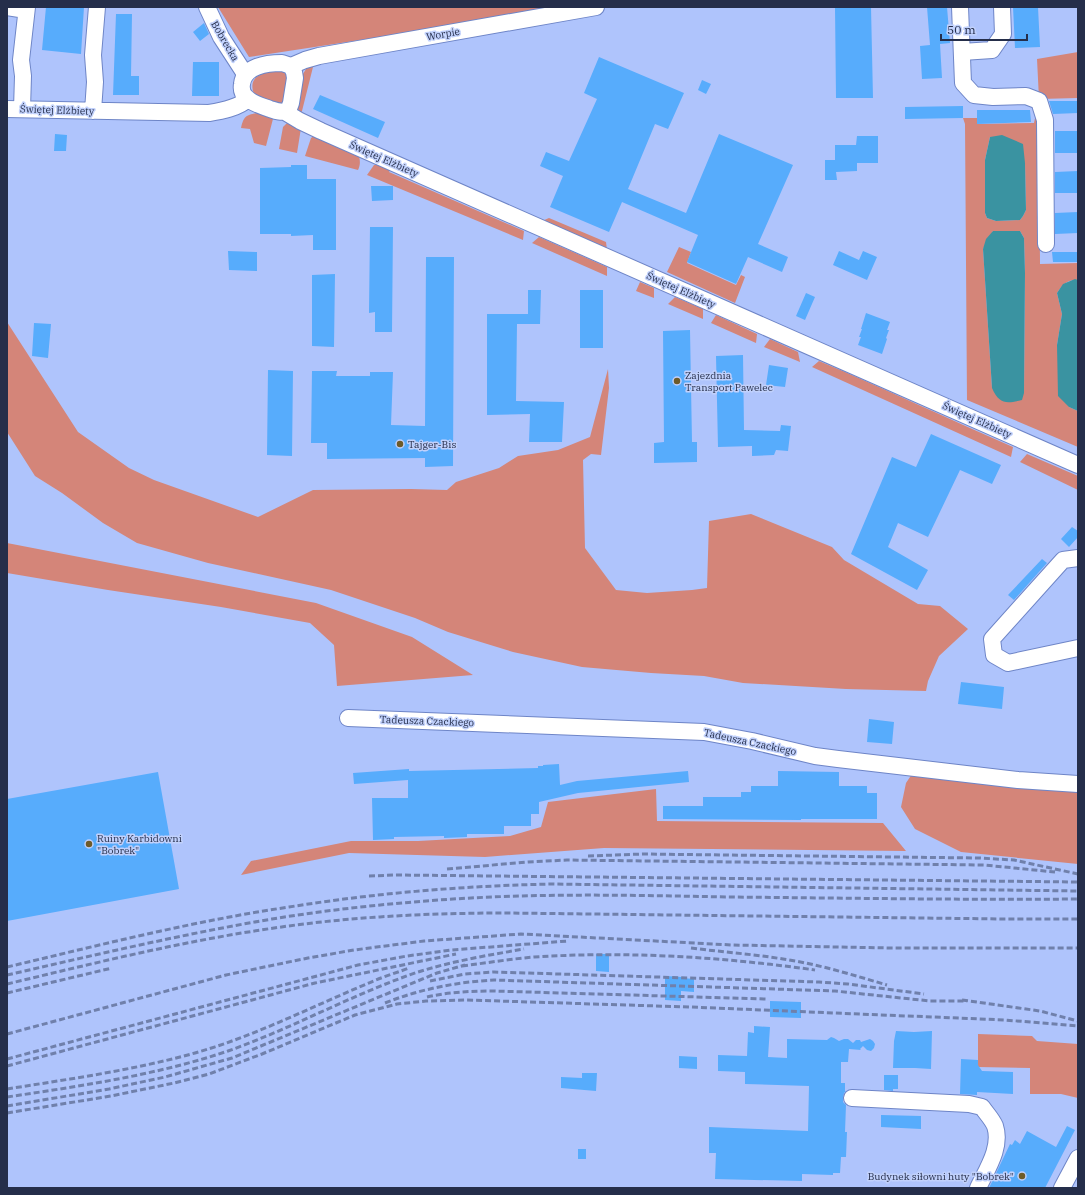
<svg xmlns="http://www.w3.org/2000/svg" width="1085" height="1195" font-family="'IBM Plex Serif',serif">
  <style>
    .green { fill: #d48579; fill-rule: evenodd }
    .water { fill: #3a93a1 }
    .building { fill: #57acfc }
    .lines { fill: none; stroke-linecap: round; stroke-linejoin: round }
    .minor-casing { stroke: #6e85c7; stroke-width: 18 }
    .minor { stroke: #fff; stroke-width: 16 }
    .rail { stroke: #7080ab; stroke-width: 3; stroke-dasharray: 6 3; stroke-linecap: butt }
    .poi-dot { fill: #6e5b29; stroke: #c1d1fc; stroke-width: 1.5 }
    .labels { text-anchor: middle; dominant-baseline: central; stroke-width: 3; stroke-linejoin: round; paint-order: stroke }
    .street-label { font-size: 10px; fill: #252e4a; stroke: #c1d1fc }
    .poi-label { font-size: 10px; fill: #252e4a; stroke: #c1d1fc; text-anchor: start }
  </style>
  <rect width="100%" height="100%" fill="#afc4fc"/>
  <path class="green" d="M218 7H549L380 37 249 57Z
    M1078 52V98L1039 99 1040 264 1078 263V280C1067 279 1062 285 1057 293L1062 314 1057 345 1069 407 1078 411V447L967 400 965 124 963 118H977V124L1034 123 1039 99 1037 59ZM990 137 1025 163 1026 210 1023 216 1020 220 996 221 987 218 985 213V160ZM993 231H1020L1024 238 1025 273 1024 393 992 388 983 249Z
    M314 63 301 115 297 107 299 86 303 74 306 69Z
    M277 70 284 72 288 76 286 100 280 106 254 94C247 75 264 73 277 70Z
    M258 113 274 115 266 146 254 143 250 129 241 128C244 116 246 115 258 113Z
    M287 123 301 128 297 153 279 149 283 127Z
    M315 135 358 153C360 159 361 164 358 170L305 156 311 138Z
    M380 164 391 169 389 172 524 231 523 240 367 175 374 165Z
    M549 218 606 242 607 250 542 221Z
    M539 237 607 267V276L532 243Z
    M679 247 691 252 687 263 736 285 741 275 745 277 735 303 667 272Z
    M640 282 654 288V298L636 291Z
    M675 297 703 309V319L668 304Z
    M716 315 757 334 756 343 711 323Z
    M7 322 78 432 129 468 154 480 258 517 313 490 411 489 447 490 456 482 499 468 518 456 558 450 590 437 608 369 609 388 601 455 591 454 583 460 585 548 616 590 647 593 692 590 707 588 709 521 751 514 832 547 844 560 918 604 940 606 968 629 939 656 928 681 926 691 846 689 743 683 704 676 651 673 582 667 513 652 448 632 415 618 331 590 208 563 137 543 103 523 62 493 35 476 7 432Z
    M770 339 798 352 800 362 764 347Z
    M819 361C884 388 948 419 1013 447L1011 457 812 367Z
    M1027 454 1078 476V490L1020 462Z
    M7 543 316 603 412 637 473 675 337 686 334 645 310 623 221 607 108 590 7 573Z
    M912 774 1078 790V864L961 852 915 829 901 807 906 783Z
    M656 789 657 821 883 823 906 851 604 848 485 857 349 853 241 875 251 861 351 841H418L510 836 541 827 548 802Z
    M978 1034 1032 1036 1037 1041 1078 1044V1098L1061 1094H1030V1068L978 1067Z"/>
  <path class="water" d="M1002 135 1023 144 1025 163 1026 210 1023 216 1020 220 996 221 987 218 985 213V160L990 137Z
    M993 231H1020L1024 238 1025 273 1024 393 1022 400C1006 404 999 404 992 388L983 249 986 239Z
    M1075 279 1078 280V411L1069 407 1058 396 1057 345 1062 314 1057 293 1063 284Z"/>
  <path class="building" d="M46 7H84L81 54 42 50Z
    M835 7H871L873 98H836Z
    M927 7H947L950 43 940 44 942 78 922 79 920 46 930 45Z
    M1013 7H1038L1040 47 1015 48Z
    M116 14H132L131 76H139V95H113Z
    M204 23 209 34 200 41 193 32Z
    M599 57 684 93 668 129 655 124 628 189 686 213 719 134 793 165 758 244 788 257 782 272 748 257 736 284 687 262 698 235 622 202 609 232 550 207 563 176 540 166 546 152 569 161 597 99 584 93Z
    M193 62H219V96H192Z
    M702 80 711 84 706 94 698 90Z
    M320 95 385 122 378 138 313 109Z
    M1049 101H1078V113L1053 114Z
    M963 106V118L905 119V107Z
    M977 110H1030L1031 122 977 124Z
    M1055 131H1078V153H1055Z
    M55 134 67 135 66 151H54Z
    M857 136H878V163H857V171L836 172 837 180H825V160H835V145H856Z
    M291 165H307V179H336V250H313V235L291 236V234H260V168L291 167Z
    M1078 171V193H1055V172Z
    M371 186H393V200L372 201Z
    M1078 212V233L1055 234V213Z
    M370 227H393L392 332H375V312L369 313Z
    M228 251 257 252V271L229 270Z
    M839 251 859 260 863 251 877 257 867 280 833 265Z
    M1052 252H1078V262H1053Z
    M426 257H454L453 466 425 467V458L327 459V443H311L312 371H337L336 376H370V372H393L391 425 425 426Z
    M335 274 334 347 312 346V275Z
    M528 290H541L540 324H517L516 401 564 402 562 442H529L530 414 487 415V314H528Z
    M580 290H603V348H580Z
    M806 293 815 297 805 320 796 316Z
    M866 313 890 322 887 330H889L886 338 887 339 882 354 858 345 861 337H859L862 329H861Z
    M34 323 51 324 48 358 32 356Z
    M690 330 692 442H697V462L654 463V443L664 442 663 331Z
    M743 355 744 430 780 431 781 425 791 426 788 451 776 450 774 455 752 456V446L718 447 716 356Z
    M769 365 788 368 785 387 766 385Z
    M268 370 293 371 292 456 267 455Z
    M931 434 1001 465 992 484 960 470 928 537 898 523 888 547 928 570 917 590 851 554 892 457 916 467Z
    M1072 527 1078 531V537L1069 547 1061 539Z
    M1042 559 1047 563 1014 600 1008 595Z
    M961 682 1004 687 1002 709 958 704Z
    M869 719 894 722 892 744 867 742Z
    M559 764 560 785 577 781 688 771 689 782 578 793 539 802V814H531V826H504V834H467V837L444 838V836L394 837V839L373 840 372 798H408V780L354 784 353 773 409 769V771L538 768V766H543V765Z
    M778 771 839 772V786H867V793H877V819H801V820L663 819V806H703V797H741V792H751V786H778Z
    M158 772 179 889 7 921V799Z
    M596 954H609V972L596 971Z
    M665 976 682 977V978L694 979V992L681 991V1001L665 1000Z
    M770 1001 801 1002V1018L770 1017Z
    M754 1026 770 1027 768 1057 787 1058V1039L827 1040 831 1037 834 1038 839 1041 844 1039H848L853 1043 856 1040H860L861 1042 870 1039 873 1041 875 1044 874 1048 871 1051 867 1050 863 1046 860 1049 861 1050 849 1049 848 1062H841V1083H845V1091H846L844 1093 843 1098V1102L846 1105 845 1132H847L846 1157H841L840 1173H833V1175L802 1174V1181L715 1179 716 1153H709V1127L808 1131 809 1086 745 1084V1072L718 1071V1055L747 1056 748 1032 754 1033Z
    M896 1031 914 1032 932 1031 931 1069 915 1068H893L894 1041Z
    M679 1056 697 1057V1069L679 1068Z
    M961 1059 978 1060V1065L982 1071 1013 1072V1094L977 1092V1095L960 1094Z
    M582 1073H597L596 1091 561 1088V1077L582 1078Z
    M884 1075H898V1089H893V1091L884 1090Z
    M881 1115 921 1116V1129L881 1127Z
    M1067 1126 1075 1130 1045 1188H989L1010 1144 1012 1145 1015 1140 1020 1144 1027 1131 1056 1147Z
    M578 1149H586V1159H578Z"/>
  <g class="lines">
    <g class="minor-casing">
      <path id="minor" d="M7 7 26 10
        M207 7 221 37 245 74
        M960 7 963 83 974 95 993 97 1026 96 1039 101 1045 120 1046 244
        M962 52 992 50 1003 34 1002 7
        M282 63 291 66 294 72 295 78 291 103 288 111C281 113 276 111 270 109 262 106 253 104 247 98 243 95 241 90 242 84 244 66 267 63 282 63Z
        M291 66 305 60 319 56 596 7
        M7 109 209 113C222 111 238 108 248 99
        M22 109 23 76 21 60 27 7
        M93 111 95 82 93 55 97 7
        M285 112 300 121 321 131 1078 465
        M1078 558 1063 560 992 639 994 655 1008 663 1078 648
        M348 718 704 732 752 741 815 756 838 759 1018 780 1078 784
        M852 1098 969 1104 982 1107C986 1113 992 1119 995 1126 1002 1147 987 1169 978 1188
        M1062 1188 1078 1158"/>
    </g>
    <use href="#minor" class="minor"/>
    <path class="rail" d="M588 856 643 854 979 858 1014 860 1078 874
      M447 869 528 862 567 860 984 865 1055 872
      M369 876 396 875 1078 882
      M691 948C722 952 752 954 783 959 818 964 853 975 887 985
      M462 966C486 963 510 959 534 957 628 951 722 957 815 970
      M7 967C100 945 194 921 289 907 376 893 463 886 551 884L1078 891
      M7 975C95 955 183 934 272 919 327 910 383 904 439 900 534 893 630 895 726 897 843 898 961 900 1078 899
      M430 981 465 974 494 972 819 982 848 984 924 994
      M7 984C91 964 175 943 261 930 343 917 425 913 508 913L1005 919H1078
      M7 993 112 968
      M427 997C449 992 471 991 494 991L766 999
      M962 1000 1040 1011 1078 1021
      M385 1003C420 989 457 982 494 980L835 991 930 1001H967
      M7 1034 226 975 308 958 354 950 424 941 521 934 732 945 892 948H1078
      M7 1059 358 965 407 956 451 950 568 941
      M7 1066 315 983 456 954
      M7 1089C70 1079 134 1070 195 1053 255 1036 311 1007 369 983 382 977 396 973 409 968
      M7 1097C81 1086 157 1075 228 1051 293 1028 353 994 418 972 453 961 489 955 524 949
      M7 1106 109 1089 165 1077 232 1058 437 973 465 965
      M7 1113 111 1096 174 1083 209 1074 262 1054 355 1015 397 1004 426 1001 467 1000 689 1007 1005 1020 1078 1026"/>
  </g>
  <g class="poi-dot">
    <circle cx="677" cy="381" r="4"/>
    <circle cx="400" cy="444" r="4"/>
    <circle cx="89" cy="844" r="4"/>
    <circle cx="1022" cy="1176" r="4"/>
  </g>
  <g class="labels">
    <g class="street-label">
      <text transform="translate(443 34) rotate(-10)">Worpie</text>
      <text transform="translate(225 41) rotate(60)">Bobrecka</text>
      <text transform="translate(57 110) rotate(2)">Świętej Elżbiety</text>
      <text transform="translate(384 159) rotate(24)">Świętej Elżbiety</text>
      <text transform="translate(681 290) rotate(24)">Świętej Elżbiety</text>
      <text transform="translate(977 420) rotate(24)">Świętej Elżbiety</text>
      <text transform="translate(427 721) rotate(2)">Tadeusza Czackiego</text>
      <text transform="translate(750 742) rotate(12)">Tadeusza Czackiego</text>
    </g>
    <g class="poi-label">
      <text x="685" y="375">Zajezdnia<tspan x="685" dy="12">Transport Pawelec</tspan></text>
      <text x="408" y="444">Tajger-Bis</text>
      <text x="97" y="838">Ruiny Karbidowni<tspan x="97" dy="12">"Bobrek"</tspan></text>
      <text x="1014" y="1176" text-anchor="end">Budynek siłowni huty "Bobrek"</text>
    </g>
  </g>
  <rect width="1085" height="1195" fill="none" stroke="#252e4a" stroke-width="16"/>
  <path d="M941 34v6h86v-6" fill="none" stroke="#252e4a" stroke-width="2"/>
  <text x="947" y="34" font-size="12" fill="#252e4a" stroke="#c1d1fc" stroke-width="3" paint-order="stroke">50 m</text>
</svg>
